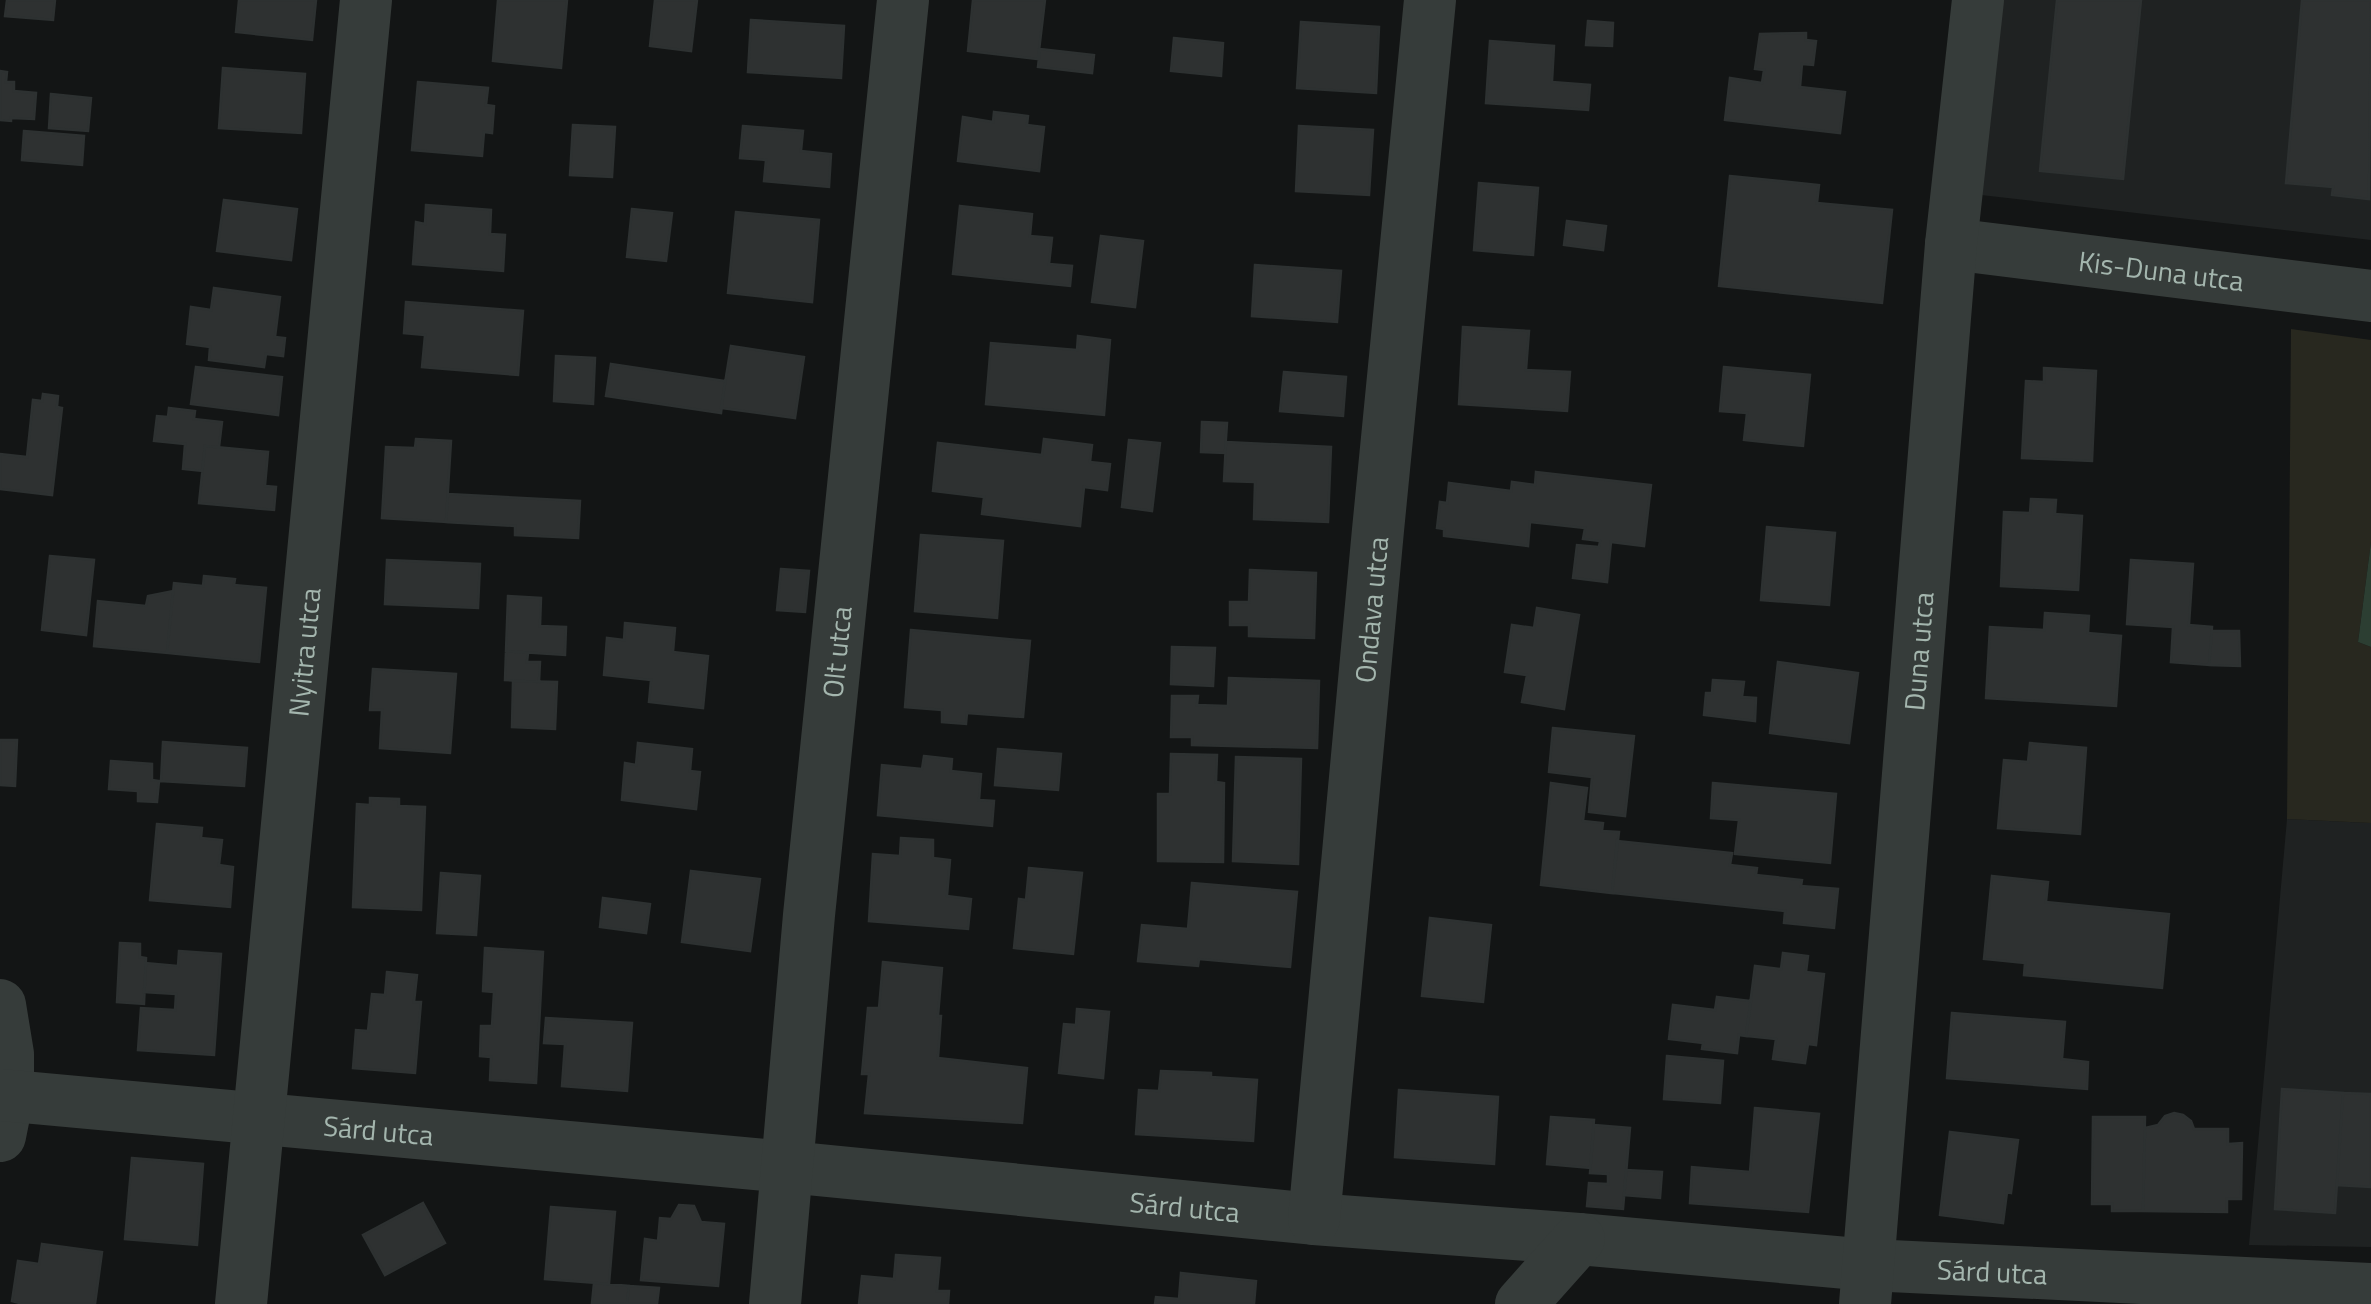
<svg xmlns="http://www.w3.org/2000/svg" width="2371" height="1304" font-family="'Titillium Web',sans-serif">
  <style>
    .built { fill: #1f2222 }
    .green { fill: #28281f }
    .water { fill: #2c3e32 }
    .building { fill: #2e3131; stroke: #2d3131; stroke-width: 2.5 }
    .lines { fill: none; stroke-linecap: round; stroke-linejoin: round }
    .street { stroke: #363c3a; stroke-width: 52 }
    .labels { text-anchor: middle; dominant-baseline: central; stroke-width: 9; stroke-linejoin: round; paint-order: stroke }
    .street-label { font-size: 28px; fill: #a4b6ae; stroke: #0e1010 }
  </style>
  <rect width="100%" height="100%" fill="#131515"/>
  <path class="built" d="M2000 0H2371V240L1981 195Z
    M2287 819 2371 823V1247L2249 1245Z"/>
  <path class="green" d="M2291 329 2371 340V542L2358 642 2371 647V823L2287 819Z"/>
  <path class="water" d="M2371 542V647L2358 642Z"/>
  <path class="building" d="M7 0H55L53 20 5 16Z
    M239 0H316L312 40 236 32Z
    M498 0H567L561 68 493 61Z
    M655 0H697L691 51 650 46Z
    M973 0H1045L1038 59 968 51Z
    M2057 0H2141L2123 179 2040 171Z
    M2302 0H2371L2369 199 2332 195 2333 187 2286 183Z
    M751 20 844 26 841 78 748 72Z
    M1588 21 1613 23 1612 46 1586 45Z
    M1301 22 1379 27 1376 93 1297 88Z
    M1806 33V40L1816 41 1813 65 1802 64 1800 87 1845 92 1840 133 1725 120 1730 78 1762 83 1764 70 1755 69 1760 34Z
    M1174 38 1223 43 1221 76 1171 71Z
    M1490 41 1554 46 1552 82 1590 85 1588 110 1486 103Z
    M1040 49 1094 55 1092 73 1038 67Z
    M223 68 305 74 301 133 219 128Z
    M0 71 7 72 6 82H14V91L36 93 34 119 11 118V121L0 120Z
    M418 82 488 88 486 105 494 106 492 133 484 132 482 156 412 150Z
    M51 94 91 98 88 131 49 128Z
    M994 112 1028 116 1027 125 1044 127 1039 171 958 161 963 117 993 122Z
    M573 125 615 127 612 177 570 175Z
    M743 126 803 131 801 151 831 154 829 187 764 181 766 160 740 158Z
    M1299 126 1373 130 1369 195 1296 191Z
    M24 131 84 136 82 165 22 160Z
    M1730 176 1819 185 1817 203 1892 210 1882 303 1719 286Z
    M1479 183 1538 188 1533 255 1474 250Z
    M224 200 297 209 291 260 217 251Z
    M426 205 491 210 490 234 505 235 503 271 413 264 416 222 425 224Z
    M960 206 1032 214 1030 236 1052 238 1049 264 1072 266 1070 286 953 274Z
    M632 209 672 213 666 261 627 257Z
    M736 212 819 220 812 302 728 293Z
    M1567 221 1606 226 1603 250 1564 245Z
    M1101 236 1143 241 1135 307 1092 302Z
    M1255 265 1341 271 1337 322 1252 316Z
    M214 288 280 297 275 337 285 338 283 356 266 354 264 367 209 360 210 347 187 344 191 307 211 310Z
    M406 302 523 311 518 375 422 367 425 335 404 333Z
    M1463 327 1529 331 1526 370 1570 372 1567 411 1459 404Z
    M1078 336 1110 340 1104 415 986 404 991 343 1077 350Z
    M731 346 804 357 795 418 721 408Z
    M556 356 595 358 593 404 554 401Z
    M611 364 725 381 721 413 606 396Z
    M196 367 282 377 278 415 191 404Z
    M1724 367 1810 375 1803 446 1744 440 1747 413 1720 411Z
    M2044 368 2096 371 2092 461 2022 458 2026 381 2044 382Z
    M1284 372 1346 377 1343 416 1280 411Z
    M43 394 58 396 57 407 62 408 52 495 0 489V454L27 457 33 400 42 401Z
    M169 408 195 411 194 419 222 422 219 447 205 446 202 471 183 469 185 444 154 441 157 416 168 417Z
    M1202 422 1227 423 1225 453 1201 452Z
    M416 439 451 441 446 522 382 518 386 447 415 448Z
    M1044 439 1092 445 1090 462 1110 464 1107 490 1084 487 1080 526 982 514 984 497 933 491 938 443 1042 455Z
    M1129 440 1160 443 1152 511 1122 507Z
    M1226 442 1331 447 1328 522 1254 519 1255 482 1224 481Z
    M205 446 268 452 265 486 276 487 274 510 199 503Z
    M1536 472 1651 485 1644 546 1611 542 1607 582 1573 578 1577 545 1599 547 1600 541 1583 539 1585 528 1530 522 1528 546 1444 536V529L1437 528 1440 502 1447 503 1449 483 1511 491 1512 482 1535 485Z
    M448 494 580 501 578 538 515 535V526L446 522Z
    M2031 499 2056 500 2055 514 2082 516 2078 590 2001 586 2004 512 2030 513Z
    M1767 527 1835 533 1829 605 1761 600Z
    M921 535 1003 541 997 618 915 611Z
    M50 556 94 560 86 635 42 630Z
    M387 560 480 564 478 608 385 604Z
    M2131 560 2193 564 2189 625 2212 627 2209 665 2171 662 2173 627 2127 624Z
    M781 569 809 571 805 612 777 610Z
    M1250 570 1316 573 1314 638 1249 636V625H1230V602H1249Z
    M204 576 235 579 234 585 266 588 259 662 167 653 174 583 203 586Z
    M173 591 167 653 94 646 98 601 146 606 148 596Z
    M508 596 541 598 540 626 566 627 565 655 506 651Z
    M1537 608 1579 615 1564 709 1522 702 1527 675 1505 672 1512 625 1534 628Z
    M2045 613 2089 616 2088 633 2121 636 2116 706 1986 698 1990 627 2044 630Z
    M625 623 675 628 673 652 708 656 703 708 649 702 651 680 604 675 607 638 624 640Z
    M911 630 1030 641 1023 717 967 713 966 724 942 722V710L905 707Z
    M2212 631H2239L2240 666 2209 665Z
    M1172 647 1215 648 1213 686 1171 684Z
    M506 651 528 653 527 662H540L539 682 505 680Z
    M1778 662 1858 673 1849 743 1770 733Z
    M373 669 456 674 450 753 380 748 382 710H370Z
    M1229 678 1319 681 1317 748 1192 745V737H1171L1172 696H1198L1197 705 1228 706Z
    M1713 680 1744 682 1742 697 1756 698 1755 721 1704 715 1706 693H1712Z
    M513 681 557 682 555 729 512 727Z
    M1553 728 1634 736 1625 816 1589 812 1592 777 1549 772Z
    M0 740H17L15 786 0 785Z
    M163 742 247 748 244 786 161 781Z
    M638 743 692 749 690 771 700 772 696 809 622 800 625 763 636 765Z
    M2030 743 2086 748 2080 834 1998 828 2004 760 2028 762Z
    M998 749 1061 754 1058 790 995 785Z
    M1171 754 1217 755 1216 782 1224 783 1223 862 1158 861V794H1170Z
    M924 756 952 759 951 771 981 774 979 800 994 801 992 826 878 815 882 765 922 769Z
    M1236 757 1301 759 1298 864 1233 861Z
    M111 761 152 764V780L159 781 157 802 138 801V791L109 789Z
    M1551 783 1587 788 1583 821 1603 823 1602 831 1619 832 1612 893 1541 885Z
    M1713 783 1836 794 1830 863 1735 854 1739 820 1711 818Z
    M370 798 399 799V806L425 807 421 910 353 907 357 804 370 805Z
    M157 824 202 828 201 838 222 840 219 865 233 867 230 907 150 900Z
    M901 838 933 840V858L950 860 947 896 971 899 968 929 869 921 873 854 900 856Z
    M1617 841 1732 853 1730 865 1757 868 1756 875 1802 880 1801 886 1838 889 1834 928 1784 923 1785 911 1612 893Z
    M1029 868 1082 873 1073 954 1014 948 1019 899 1026 900Z
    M691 871 760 879 750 951 682 942Z
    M441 873 480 876 476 935 437 933Z
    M1992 876 2048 882 2046 902 2169 914 2162 988 2024 975 2025 963 1984 959Z
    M1192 883 1297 892 1290 967 1199 959 1198 966 1138 961 1142 925 1188 929Z
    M603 898 650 904 646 933 600 927Z
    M1430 918 1491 925 1483 1002 1422 996Z
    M120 943 140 944V957L146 958 144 1004 117 1002Z
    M485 948 543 952 536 1083 490 1080 491 1057 480 1056 481 1026H492L494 992 483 991Z
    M179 951 221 954 214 1055 138 1050 141 1008 175 1010 176 994 144 992 146 963 178 966Z
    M1783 953 1808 956 1806 972 1824 974 1816 1045 1808 1044 1805 1063 1773 1059 1776 1039 1746 1036 1755 966 1781 969Z
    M883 962 942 968 938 1016H941L938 1058 1027 1068 1022 1123 865 1113 869 1074H862L868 1008H879Z
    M387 972 417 975 414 1002H421L415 1073 353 1068 356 1030 368 1031 372 994 385 995Z
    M1717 997 1751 1001 1746 1036 1739 1035 1737 1053 1702 1049 1703 1043 1669 1039 1673 1005 1715 1010Z
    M1077 1009 1109 1012 1103 1078 1059 1073 1064 1024 1076 1025Z
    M1952 1013 2065 1022 2062 1059 2088 1062 2087 1089 1947 1078Z
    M546 1018 632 1023 627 1091 562 1086 565 1044 544 1043Z
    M1667 1056 1723 1061 1720 1103 1664 1099Z
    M1161 1071 1211 1073V1077L1257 1080 1253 1141 1136 1134 1139 1090 1159 1091Z
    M2282 1089 2343 1093 2335 1213 2275 1209Z
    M1399 1090 1498 1097 1494 1164 1395 1157Z
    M2343 1093 2371 1094V1187L2337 1185Z
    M1755 1108 1819 1114 1808 1212 1690 1203 1692 1167 1750 1172Z
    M2174 1113 2183 1115 2191 1121 2194 1129H2228V1144L2242 1143 2241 1199H2227V1212L2143 1211 2145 1128 2158 1125 2165 1116Z
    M1551 1117 1594 1120 1590 1168 1547 1164Z
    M2093 1117H2145L2143 1211H2112V1204H2092Z
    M1594 1125 1630 1128 1623 1209 1587 1206 1589 1183 1608 1184V1174L1590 1173Z
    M1950 1132 2018 1140 2011 1193 2007 1192 2003 1223 1940 1215Z
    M132 1158 203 1164 197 1245 125 1239Z
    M1626 1170 1662 1172 1660 1198 1624 1195Z
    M423 1203 445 1243 385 1275 363 1235Z
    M679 1205 694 1206 701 1222 724 1224 718 1286 641 1280 645 1239 658 1241 660 1218 671 1219Z
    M551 1207 615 1212 609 1284 545 1279Z
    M42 1244 102 1252 95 1304H23L12 1301 18 1261 39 1264Z
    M896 1255 940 1258 937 1291H949L948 1304H859L862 1276 894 1279Z
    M1181 1273 1256 1281 1254 1304H1155L1156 1297 1179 1299Z
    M594 1283 629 1286 627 1304 592 1303Z
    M629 1286 659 1288 657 1304H627Z"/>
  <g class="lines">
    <g class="street">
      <path id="s1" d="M1951 244 2371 296"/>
      <path d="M0 1005 8 1054V1096L0 1136"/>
      <path id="s2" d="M0 1095 788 1167 1314 1219 1579 1239 1869 1265 2371 1289"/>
      <path id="s3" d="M1314 1219 1378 530 1430 0"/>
      <path id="s4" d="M241 1304 366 0"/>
      <path id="s5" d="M775 1304 809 915 903 0"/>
      <path d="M1521 1304 1579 1239"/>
      <path id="s6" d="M1865 1304 1951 244 1978 0"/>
    </g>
  </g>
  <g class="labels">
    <g class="street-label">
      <text stroke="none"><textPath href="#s1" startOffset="212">Kis-Duna utca</textPath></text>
      <text stroke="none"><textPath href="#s3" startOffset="612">Ondava utca</textPath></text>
      <text stroke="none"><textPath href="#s4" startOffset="655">Nyitra utca</textPath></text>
      <text stroke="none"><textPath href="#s5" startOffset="655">Olt utca</textPath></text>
      <text stroke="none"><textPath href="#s6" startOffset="655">Duna utca</textPath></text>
      <text stroke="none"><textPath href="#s2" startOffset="380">Sárd utca</textPath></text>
      <text stroke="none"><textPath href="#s2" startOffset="1190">Sárd utca</textPath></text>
      <text stroke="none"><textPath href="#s2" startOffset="2000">Sárd utca</textPath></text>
    </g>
  </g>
</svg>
